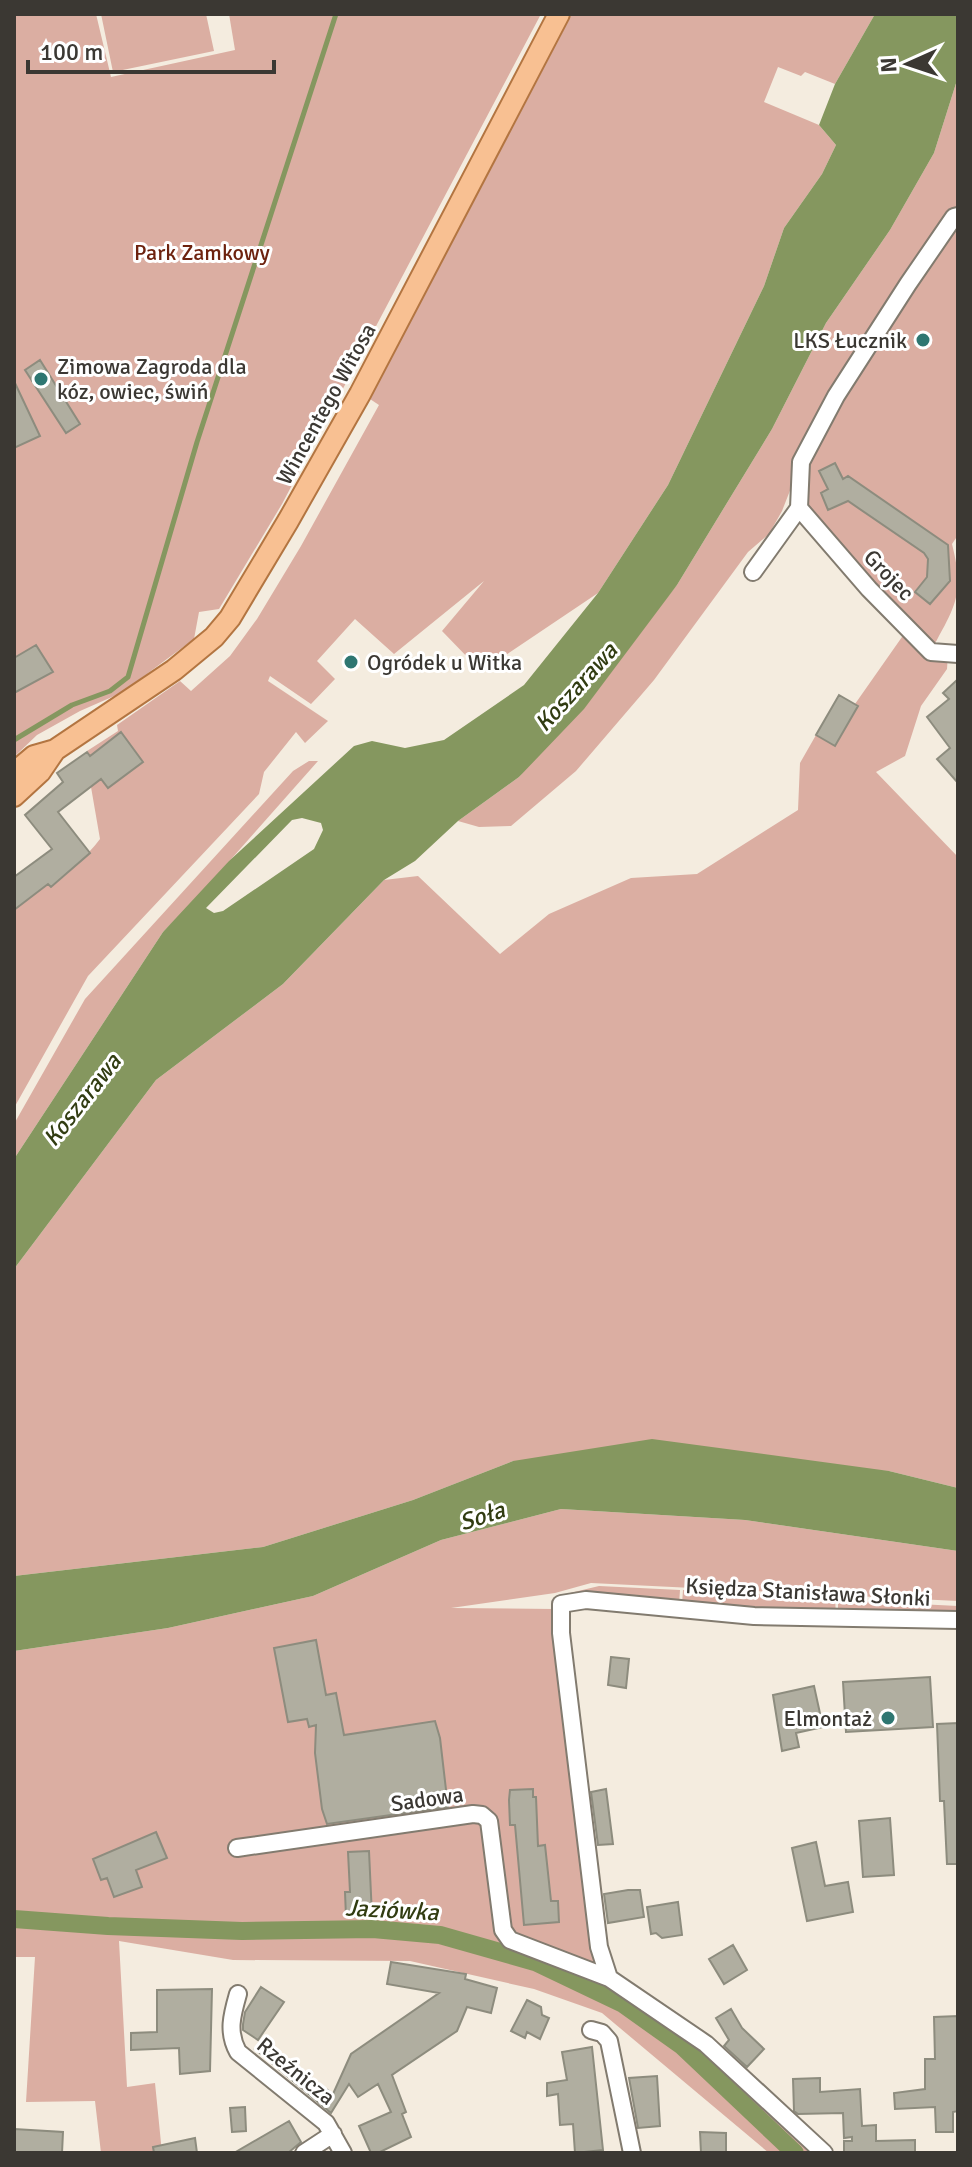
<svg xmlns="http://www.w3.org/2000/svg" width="972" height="2167" font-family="Signika,sans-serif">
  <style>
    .green { fill: #dbaea2 }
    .water { fill: #85975f; fill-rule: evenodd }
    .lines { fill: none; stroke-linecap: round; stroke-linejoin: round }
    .stream { stroke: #85975f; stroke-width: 5 }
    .canal { stroke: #85975f; stroke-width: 18 }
    .building { fill: #b0aea0; stroke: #8d8c7e; stroke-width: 2 }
    .minor-casing { stroke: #827b6f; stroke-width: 20 }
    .major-casing { stroke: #b37541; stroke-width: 24 }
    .minor { stroke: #fff; stroke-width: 16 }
    .major { stroke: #f8c092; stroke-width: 20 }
    .poi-dot { fill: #2e7671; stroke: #fff; stroke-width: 3 }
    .labels { text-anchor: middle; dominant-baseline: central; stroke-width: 6; stroke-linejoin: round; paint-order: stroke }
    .park-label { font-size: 22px; fill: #6d220e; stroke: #fff }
    .poi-label { font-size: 22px; fill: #3b3833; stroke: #fff; text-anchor: end }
    .street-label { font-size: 22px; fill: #3b3833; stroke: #fff }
    .water-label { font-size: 24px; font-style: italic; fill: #313c11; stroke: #fff }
  </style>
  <rect width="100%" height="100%" fill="#f4ecdf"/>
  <path class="green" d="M14 14H96L111 77 235 50 229 14H541L282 504 219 609 199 612 194 639 121 693 80 711 37 735 14 757Z
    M101 14H206L214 51 113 72Z
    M572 14H875L835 84 805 72 801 76 778 67 764 102 819 125 836 145 822 174 784 228 764 286 668 485 598 593 491 665 473 663 442 631 484 581 394 654 355 619 317 661 335 679 311 704 270 676 268 681 328 721 305 743 296 732 264 772 259 794 88 976 14 1108V910L48 884 51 887C68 874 87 856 100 839L91 787 103 777 87 751 118 731 117 725 180 681 191 691 230 656 257 619 301 546 379 405 370 399Z
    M958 77V535L952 544C965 596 955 606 931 651L948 654 947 669 921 706 905 756 876 772 958 857V1488L889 1471 513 1461 413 1500 263 1547 14 1576V1269L156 1080 283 984 384 880 418 876 500 954 549 914 631 878 697 874 798 810 800 763 816 735 835 746 858 706 855 704 909 627 799 508 800 465 782 511 769 534 748 552 654 680 576 771 511 826 479 827 458 821 519 777 677 585 772 429 826 323 890 230 934 153Z
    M309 761H318L194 901 163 932 14 1159V1124L85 999 293 771Z
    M561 1509 745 1520 958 1551V1601L591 1583 555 1593 451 1608 554 1609 609 1978 643 2000 824 2153H769L602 2013 534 1989 410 1961 233 1960 119 1941 127 2087 155 2083 162 2153H101L95 2101 26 2102 35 1957H14V1651L168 1628 313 1596 441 1540Z
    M599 1586 680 1590 679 1604 570 1593Z
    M683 1590 835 1599 836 1614 682 1604Z
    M838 1600 958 1606V1616L838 1614Z"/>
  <path class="water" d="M875 14H958V77L934 153 890 230 826 323 772 429 677 585 584 709 519 777 458 821 415 861 384 880 283 984 156 1080 14 1269V1159L163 932 229 861 354 746 372 741 405 748 444 740 524 685 598 593 668 485 764 286 784 228 822 174 836 145 819 125 835 84ZM302 818 321 823 323 830 314 849 223 911 214 913 206 908 292 820Z
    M652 1439 889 1471 958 1488V1551L745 1520 561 1509 441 1540 313 1596 168 1628 14 1651V1576L263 1547 413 1500 513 1461Z"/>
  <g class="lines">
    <path class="stream" d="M14 740 72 705 110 691 128 677 197 442 336 14"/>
    <path class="canal" d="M14 1919 108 1926 242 1931 373 1929 440 1935 535 1962 623 2004 682 2046 795 2153"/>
  </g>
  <path class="building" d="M40 360 80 424 66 433 25 370Z
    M14 381 40 436 14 448Z
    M835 463 843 479 848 476 948 545 950 581 930 604 915 592 927 577 928 559 924 553 848 501 828 510 821 493 828 489 819 471Z
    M36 645 53 672 14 693V658Z
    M958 679V783L937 759 950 748 927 717 949 699 943 693Z
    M839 695 858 706 835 746 816 735Z
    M121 732 143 762 108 788 101 779 58 812 90 853 51 887 48 884 14 910V877L52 849 25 815 63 782 57 773 87 752 90 756Z
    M316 1640 326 1695 336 1693 344 1735 435 1721 440 1738 448 1807 327 1824 322 1809 315 1753 316 1725 309 1727 307 1719 288 1722 274 1648Z
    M611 1657 629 1659 626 1688 608 1685Z
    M930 1677 933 1727 846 1732 843 1682Z
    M814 1686 823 1727 796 1733 799 1747 782 1751 773 1695Z
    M958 1723V1864H947L944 1801H940L937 1724Z
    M533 1789V1797H536L538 1846 545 1845 551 1901H558L559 1922 524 1925 515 1825H510L509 1800 510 1790Z
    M606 1789 613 1844 598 1845 591 1792Z
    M890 1818 894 1875 863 1877 859 1821Z
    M156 1832 167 1858 136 1870 142 1887 114 1897 107 1878 101 1880 93 1859Z
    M816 1842 825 1886 848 1882 853 1912 807 1921 792 1848Z
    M369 1851 372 1916 346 1917 345 1892H350L348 1852Z
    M628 1890H640L644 1917 608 1923 604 1894Z
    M678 1902 682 1935 662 1938 656 1933 651 1934 647 1907Z
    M733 1945 747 1970 724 1984 709 1959Z
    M391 1962 466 1974 465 1979 497 1988 491 2013 467 2007 457 2031 392 2075 406 2112 402 2114 411 2137 378 2153H371L359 2126 391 2112 378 2084 358 2097 349 2084 331 2113 255 2049 267 2039 298 2076 302 2071 333 2094 351 2054 439 1993 387 1984Z
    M261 1987 284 2002 258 2040 243 2030V2024L245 2012Z
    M212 1989 210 2071 180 2074 179 2048 131 2050V2033L157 2032V1990Z
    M527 2000 541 2007 542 2015 549 2018 540 2039 527 2032 525 2038 511 2031Z
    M731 2009 742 2028 764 2049 747 2067 724 2046 729 2040 716 2018Z
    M958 2016V2111L953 2112V2132H936L935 2107 895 2109 894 2093 925 2089V2059H935L934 2017Z
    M592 2047 603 2150 575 2153 573 2124 560 2125 558 2094 547 2096V2083L567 2080 562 2052Z
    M657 2076 660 2126 638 2128 629 2078Z
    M820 2078V2092L860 2089 862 2126 876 2125V2141L915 2140V2153H844V2141H852V2137L844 2138 843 2113 798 2114 794 2111 793 2079Z
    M245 2107 246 2131 232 2132 230 2108Z
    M289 2121 301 2142 288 2153H234Z
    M14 2129 63 2132 62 2153H14Z
    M700 2132 726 2133V2153H701Z
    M195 2138 197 2153H154L153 2147Z"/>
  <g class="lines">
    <g class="minor-casing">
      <path id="minor" d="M799 508 869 589 931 652 958 654
        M753 572 799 508 801 462 836 396 908 284 954 217 958 216
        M237 1848 473 1814 482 1815 489 1821 503 1930 510 1940 609 1978 599 1947 561 1633V1604L586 1600 754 1616 958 1620
        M609 1978 706 2044 824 2153
        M238 1994C232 2015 227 2032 238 2052L326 2123 343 2153
        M591 2030 602 2033 609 2041 632 2153
        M304 2153 333 2134"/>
    </g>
    <g class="major-casing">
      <path id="major" d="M14 773 34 756 55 750 174 670 214 637 230 618 288 521 360 394 559 14
        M14 796 40 772 55 750"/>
    </g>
    <use href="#minor" class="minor"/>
    <use href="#major" class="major"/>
  </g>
  <g class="poi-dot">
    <circle cx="923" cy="340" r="8"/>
    <circle cx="41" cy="379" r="8"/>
    <circle cx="351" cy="662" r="8"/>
    <circle cx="888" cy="1718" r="8"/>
  </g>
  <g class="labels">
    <g class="park-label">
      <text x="202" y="252">Park Zamkowy</text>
    </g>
    <g class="poi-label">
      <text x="907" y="340">LKS Łucznik</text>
      <text x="57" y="366" text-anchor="start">Zimowa Zagroda dla<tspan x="57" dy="25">kóz, owiec, świń</tspan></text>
      <text x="367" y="662" text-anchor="start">Ogródek u Witka</text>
      <text x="872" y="1718">Elmontaż</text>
    </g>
    <g class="street-label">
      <text transform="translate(326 404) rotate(-61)">Wincentego Witosa</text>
      <text transform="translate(889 575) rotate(46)">Grojec</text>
      <text transform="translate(808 1592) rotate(3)">Księdza Stanisława Słonki</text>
      <text transform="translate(427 1799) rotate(-8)">Sadowa</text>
      <text transform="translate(296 2071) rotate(39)">Rzeźnicza</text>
    </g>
    <g class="water-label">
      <text transform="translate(576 687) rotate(-48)">Koszarawa</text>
      <text transform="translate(82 1100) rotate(-52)">Koszarawa</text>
      <text transform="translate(482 1516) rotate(-18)">Soła</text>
      <text transform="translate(392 1910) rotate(3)">Jaziówka</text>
    </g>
  </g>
  <rect width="972" height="2167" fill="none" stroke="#3b3833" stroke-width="32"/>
  <g transform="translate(908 64) rotate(267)" stroke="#ffffff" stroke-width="6" paint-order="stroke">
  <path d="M0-6L14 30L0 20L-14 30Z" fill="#3b3833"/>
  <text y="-12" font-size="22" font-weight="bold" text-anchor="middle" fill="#3b3833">N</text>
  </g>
  <path d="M28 60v12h246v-12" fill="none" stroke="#3b3833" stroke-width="4"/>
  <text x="40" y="60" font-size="24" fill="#3b3833" stroke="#ffffff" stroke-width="6" paint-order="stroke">100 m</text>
</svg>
